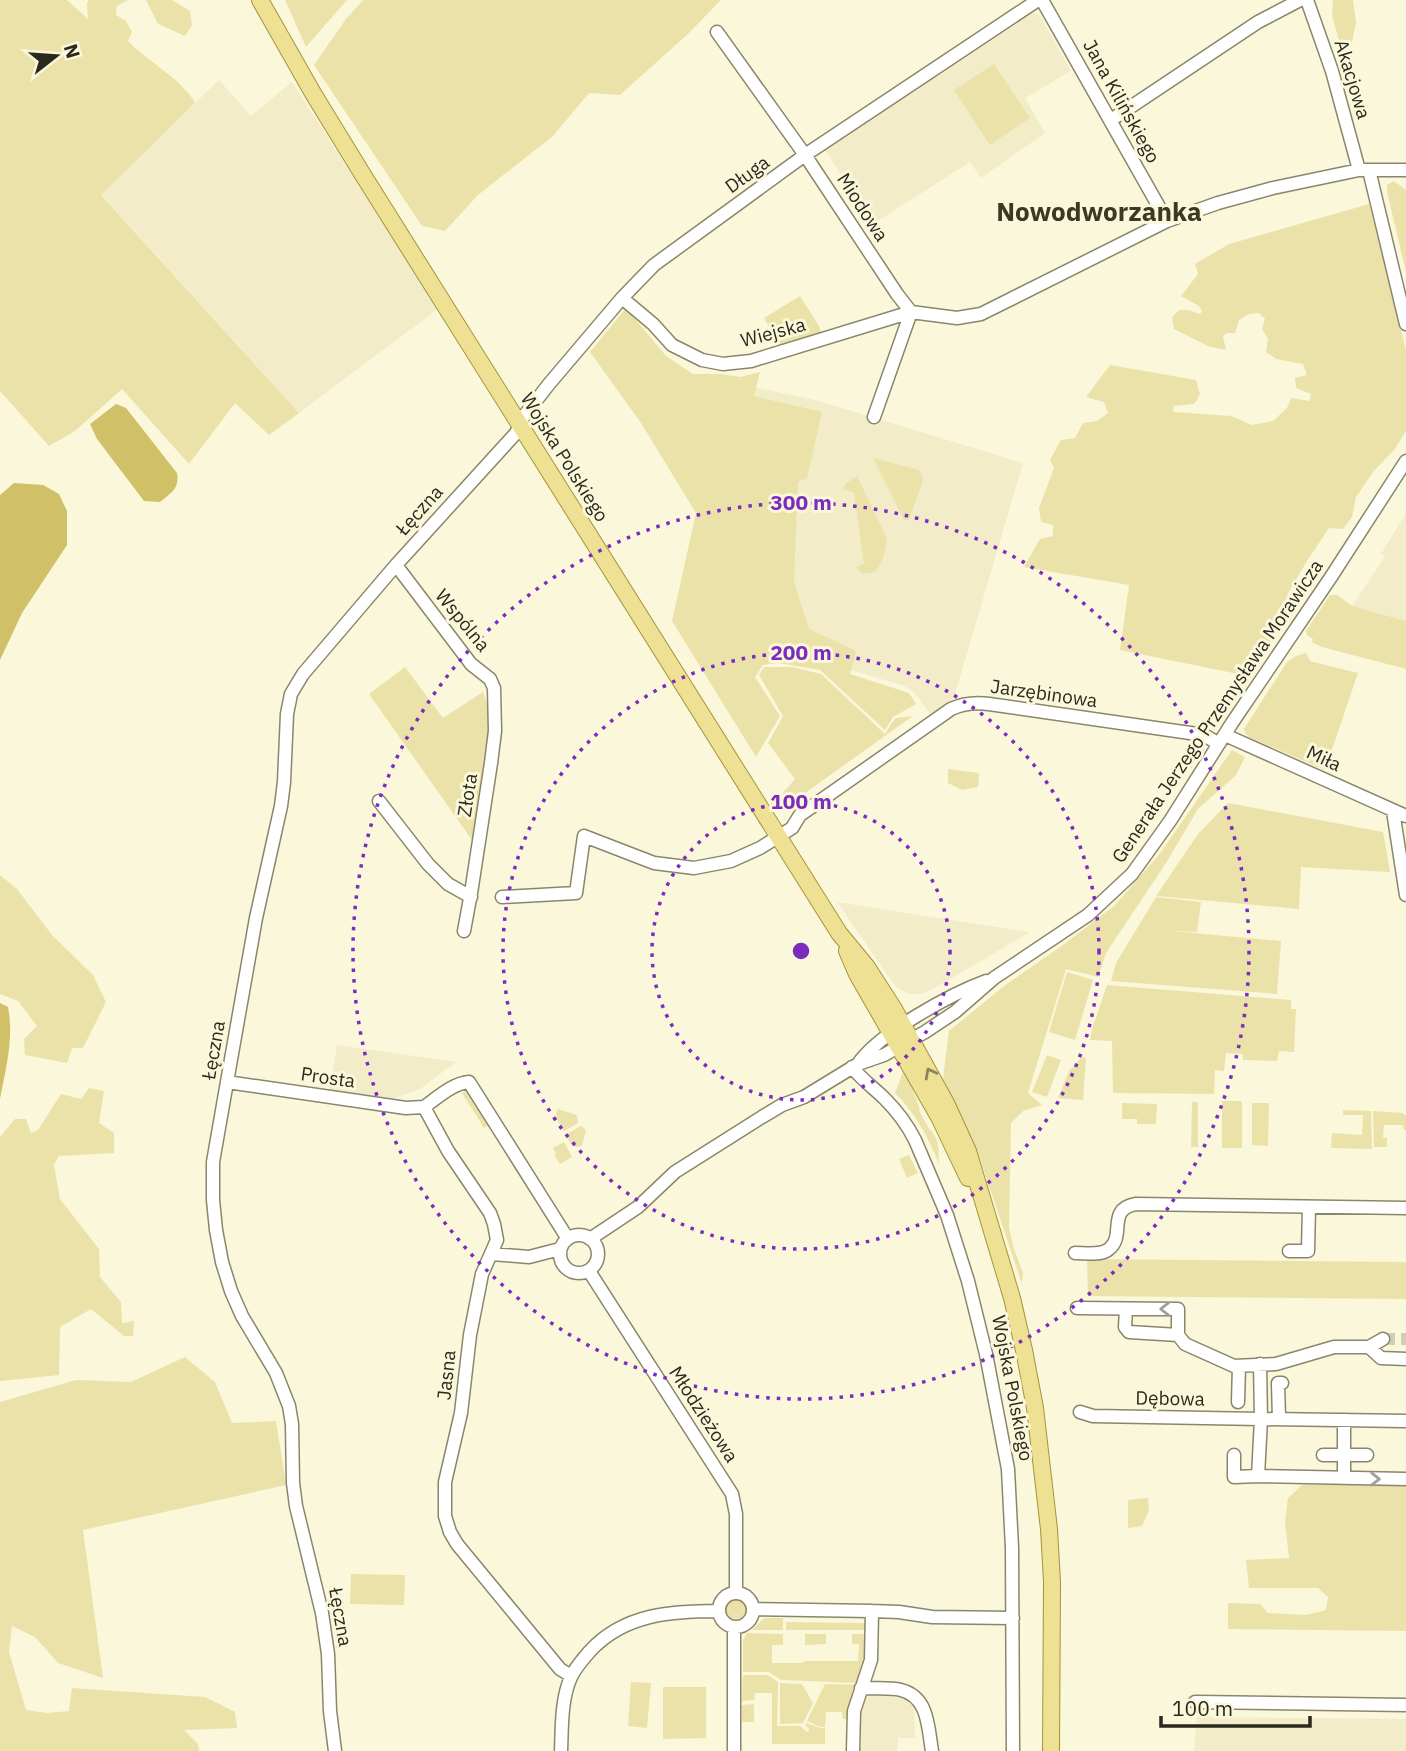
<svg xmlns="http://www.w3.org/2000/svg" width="1406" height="1751" font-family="'IBM Plex Sans',sans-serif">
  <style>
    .built { fill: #f2ecc9 }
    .green { fill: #ebe2aa }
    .water { fill: #d0c067 }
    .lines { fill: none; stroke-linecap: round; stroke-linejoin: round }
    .minor-tunnel { stroke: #d1ceb4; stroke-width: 12; stroke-dasharray: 12 6; stroke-linecap: butt }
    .minor-casing { stroke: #8a866c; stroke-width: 15 }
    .major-casing { stroke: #a2943b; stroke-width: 18 }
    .minor { stroke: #fff; stroke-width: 12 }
    .major { stroke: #eee193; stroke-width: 16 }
    .oneway { stroke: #8c8558 }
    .oneway2 { stroke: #9f9f9a }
    .ring { fill: none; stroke: #7b2cbf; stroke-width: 3.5; stroke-dasharray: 3.5 7 }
    .labels { text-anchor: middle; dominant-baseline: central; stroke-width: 6; stroke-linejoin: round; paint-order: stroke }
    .street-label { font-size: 19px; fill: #2a291e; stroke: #fbf7da }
    .district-label { font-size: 26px; font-weight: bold; fill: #3c3821; stroke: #fbf7da }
    .centre { fill: #7b2cbf; stroke: #fbf7da; stroke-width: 3.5 }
    .ring-label { font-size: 21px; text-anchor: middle; font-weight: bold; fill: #7b2cbf; stroke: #fbf7da; stroke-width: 6; stroke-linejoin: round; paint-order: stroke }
  </style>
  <rect width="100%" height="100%" fill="#fbf7da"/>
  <path class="built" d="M1033 13 1039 14 1071 71 1025 98 1045 133 981 178 970 162 873 224 825 150Z
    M219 80 251 116 292 82 438 309 299 413 101 194Z
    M745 385 819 401 1023 463 953 701 948 709 936 722 919 698 911 690 902 685 678 621Z
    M1406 513V621L1352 606 1385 556 1381 554Z
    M837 902 996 927 1030 932 947 981 922 994H908L896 987Z
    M337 1045 456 1062 420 1089 392 1099 330 1089Z
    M869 1695 902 1698 914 1706 915 1738H898L897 1751H859V1713Z
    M1197 1717 1406 1719V1751H1194Z"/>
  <path class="green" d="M0 0H67L88 19 87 3 89 0H128L117 6 116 15 126 21 132 32 128 41C148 62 182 79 195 103L101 195 299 413 269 435 235 403 189 464 122 389 75 431 49 446 0 391Z
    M146 0H172L190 11 192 25 185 36 158 24Z
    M285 0H347L306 47Z
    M363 0H721L689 33 620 95 589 93 553 136 478 195 445 231 422 226 314 65 346 19Z
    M1333 0H1353L1356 23 1352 42 1341 48 1332 15Z
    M994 64 1030 118 990 145 954 90Z
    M1394 181 1406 190V272L1387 192V185Z
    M1369 204 1406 350V431L1394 450 1373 472 1356 497 1352 517 1343 529 1329 528 1307 561 1287 595 1293 605 1248 676 1120 650 1129 585 1024 567 1040 539 1053 536V525L1041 522 1039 508 1054 468 1050 460 1061 440 1075 438 1083 423 1097 421 1108 413 1104 402 1086 397 1110 365 1196 380 1200 394 1194 404 1173 406 1174 412 1231 416 1252 425 1273 421 1287 408 1291 398 1310 401 1311 394 1296 388 1295 378 1307 375 1303 364 1276 359 1266 352 1268 339 1262 329 1265 319 1259 313 1249 314 1239 320 1235 333H1227L1223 336 1226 350 1210 347 1174 329 1172 317 1179 310H1188L1200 314 1202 311 1199 306 1181 296 1198 274 1195 264 1229 244Z
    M800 296 819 326 821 333 781 347 764 318Z
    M626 308 666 356 693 374H721L740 377 760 372 754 396 822 412 807 478 798 482 794 582 809 629 856 651 850 674 909 693 916 704 893 717 885 730 820 670 778 663 763 665 755 677 780 716 756 757 672 621 696 513 641 423 590 352Z
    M873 458 919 470 923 479 922 484 909 520H904Z
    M857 476 887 539C886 551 883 561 875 572L862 574 856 567 864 564 854 493 843 489 845 484Z
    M1330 595H1337L1352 606 1406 621V669L1322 647 1311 642 1313 639 1307 635 1306 631Z
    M1306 653 1310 661 1358 673 1325 770 1249 737 1245 733 1244 729 1287 662 1296 656Z
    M405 667 443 718 483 692 489 709 488 758 472 840 369 694Z
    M764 667H793L821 674 885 734 891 724 896 718 913 716 787 806 781 795 795 779 768 743 783 716 759 675Z
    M1232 750 1245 757 1236 775 1198 809 1166 863 1106 953 1098 977 1066 969 1028 1093 1042 1105 1023 1111 1011 1123 1009 1228 1013 1246 1023 1273 1022 1284 980 1159 943 1078 949 1031 1004 986 1063 945 1114 906 1158 856Z
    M948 769 979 773 978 787 962 790 948 783Z
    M1228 803 1383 832 1390 872 1301 867 1299 909 1156 896 1198 834Z
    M0 875 17 889 52 935 93 975 106 1002 83 1048H72L67 1063 25 1055 24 1039 37 1026 18 1001 0 994Z
    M1156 897 1201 902 1197 932 1171 931 1281 941 1277 994 1111 981 1116 963Z
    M1067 972 1093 980 1075 1040 1049 1032Z
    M1107 985 1291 1000V1009H1296L1294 1052 1279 1051 1277 1061 1243 1060V1054L1226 1053 1224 1071 1215 1070 1214 1094 1113 1093 1112 1041 1090 1040 1092 1029Z
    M1047 1055 1061 1060 1047 1097 1032 1092Z
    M1082 1057 1086 1058 1083 1100 1058 1098 1069 1071Z
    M903 1072 910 1082 920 1110 919 1111 930 1130H931C941 1144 938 1149 939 1164 928 1137 916 1114 895 1093Z
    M89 1088 104 1091 99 1123 114 1133V1153L59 1156 54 1165 60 1199 99 1249 100 1277 121 1302 122 1323 134 1321 133 1336H124L91 1309 60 1327 59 1375 0 1381V1137L15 1119H26L31 1133 38 1130 61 1094 81 1099Z
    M466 1091 470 1095 473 1094 491 1124 484 1128 462 1093Z
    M1222 1101H1242V1148H1222Z
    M1192 1102H1198V1147H1191Z
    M1122 1103 1157 1104 1156 1124H1137V1119H1122Z
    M1252 1103H1269L1268 1146 1252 1145Z
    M557 1109 577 1115 578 1123 564 1131 556 1118Z
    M1343 1110 1371 1111 1372 1149 1331 1148 1332 1133 1362 1135 1363 1115H1343Z
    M1373 1111 1403 1113 1406 1116V1130H1404L1403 1125H1384L1383 1138H1387V1147H1374Z
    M581 1126 586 1130 582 1146C573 1150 570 1142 565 1135Z
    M564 1142 572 1157 560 1164 554 1155 556 1153 553 1148Z
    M909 1155 918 1173 907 1178 899 1159Z
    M1087 1259 1406 1262V1299L1088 1296Z
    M185 1357 215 1382 232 1423 276 1421 286 1485 83 1530 103 1678 58 1663 35 1637 12 1626 9 1652 26 1710 47 1713 69 1711 72 1688 205 1697 235 1712 237 1728 184 1730 198 1744 199 1751H0V1402L76 1380 131 1382Z
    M1302 1485H1406V1631L1228 1629V1603L1260 1604 1268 1613 1306 1615 1326 1610 1328 1597 1318 1588H1249L1246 1560 1289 1558 1285 1522 1288 1498Z
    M1148 1498 1149 1511 1142 1526 1128 1528V1500Z
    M351 1574 405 1575 404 1605 350 1604Z
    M726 1609a10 10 0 1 1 20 0a10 10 0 1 1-20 0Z
    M865 1616 867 1617 869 1630H786V1622L865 1623Z
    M766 1618H783V1630H752L763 1619Z
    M747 1633 783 1634V1645H772V1663H803L804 1661H858L859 1644H852V1634H869L868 1660 859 1683 781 1680 769 1672H743V1640Z
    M805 1634H826V1644L805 1645Z
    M743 1675H768L778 1682 777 1726H800L807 1732 810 1730 806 1726V1723L820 1728H825V1744H772V1693H755L754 1700 742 1701Z
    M631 1682 651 1683 647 1728 628 1726Z
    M780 1683 802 1684 813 1703 803 1723 780 1724Z
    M825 1684 859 1685 850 1719H843L842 1712H826L825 1727H820L807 1721Z
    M663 1687H706V1738L663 1739Z
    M754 1704V1722H742V1705Z"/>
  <path class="water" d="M116 404 126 408 177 473C180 488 171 493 160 502L144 501 97 439 90 424Z
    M14 483 43 485 59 494 67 511V545L22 613 0 660V495Z
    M0 1003 8 1007C14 1038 6 1068 0 1099Z"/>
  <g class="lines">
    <path class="minor-tunnel" d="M1383 1339H1406"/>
    <g class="minor-casing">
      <path id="minor" d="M1042 0 1167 221
        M1307 0 1332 71 1359 170
        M717 32 805 155 897 294 911 312
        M1111 120 1258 22 1300 0
        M1369 170 1406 324
        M622 298 653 324 672 345 702 360 723 364 751 361 911 312 957 318 981 314 1167 221 1218 203 1273 188 1359 170H1406
        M874 417 911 312
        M396 565 471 664 490 679 494 688 495 731 491 763 471 893 464 931
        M1225 735 1406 816
        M379 801 428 864 448 884 471 897
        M1393 811 1406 895
        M502 897 576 893 584 836 654 863 694 868 731 861 760 848 792 828 800 815 951 709C964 703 975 702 989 704L1204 735 1219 744
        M858 1064C879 1033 951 994 986 981
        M852 1067C862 1080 874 1088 885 1099 897 1111 907 1124 915 1140L947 1215 968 1281 986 1354 1008 1469 1012 1548 1013 1751
        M227 1082 406 1108 424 1107
        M424 1107 448 1151 490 1213 494 1224 497 1240 482 1274 470 1335 461 1413 445 1482V1516L450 1532 457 1544 560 1669 571 1676
        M424 1107C437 1098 453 1083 469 1082L568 1239
        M560 1254a19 19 0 1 1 38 0a19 19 0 1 1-38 0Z
        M590 1239 638 1207 675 1172 762 1117 782 1105 804 1097 858 1064 884 1055 925 1032 955 1012 994 978 1088 915 1132 874 1170 821 1232 723 1331 577 1406 461
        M1289 1251H1308L1309 1207
        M1075 1253C1085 1253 1101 1256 1109 1249 1126 1236 1106 1209 1136 1204L1406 1208
        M492 1254 529 1257 560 1249
        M589 1271 732 1494 736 1514V1593
        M1077 1308 1178 1309V1335L1185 1344 1234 1366 1276 1364 1334 1347H1369L1383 1339
        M1126 1309 1125 1327 1129 1332 1178 1335
        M1369 1347 1381 1358 1406 1359
        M1260 1364 1261 1419 1406 1421
        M1238 1402 1239 1366
        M1080 1412 1093 1416 1261 1419 1258 1476
        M1279 1419 1278 1383H1282
        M1234 1455V1477L1258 1476 1406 1479
        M1323 1455H1367
        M1344 1478V1420
        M719 1610a17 17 0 1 1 34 0a17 17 0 1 1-34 0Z
        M753 1609 872 1611 899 1612 932 1617 1013 1618
        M861 1688C874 1689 889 1687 901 1690 929 1697 928 1728 932 1751
        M1195 1702 1406 1705
        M335 1751 330 1711 328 1654 322 1613 296 1506 293 1483 292 1424 289 1406 276 1373 242 1316 231 1291 222 1262 216 1230 213 1200V1162L227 1082 256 918 281 806 284 782 287 714 291 694 303 674 396 565 516 433 524 416 549 384 622 298 654 265 805 155 1038 0
        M561 1751C562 1727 561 1699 571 1677 575 1668 584 1658 590 1651 624 1614 671 1611 719 1611
        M734 1751V1627
        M853 1751 854 1711 871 1660 872 1611"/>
    </g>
    <g class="major-casing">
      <path id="major" d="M260 0 314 95 363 175 839 933 867 967 894 1009 946 1103 968 1151 1012 1298 1024 1350 1035 1408 1049 1529 1052 1582 1051 1751
        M847 951 857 974 939 1117 968 1178"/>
    </g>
    <use href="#minor" class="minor"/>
    <use href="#major" class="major"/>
  </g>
  <defs><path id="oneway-chevron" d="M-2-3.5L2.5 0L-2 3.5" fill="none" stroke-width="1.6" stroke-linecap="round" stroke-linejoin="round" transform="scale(1.75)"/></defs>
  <use class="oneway" href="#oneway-chevron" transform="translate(930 1073) rotate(-118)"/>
  <g class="oneway2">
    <use href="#oneway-chevron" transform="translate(1165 1309) rotate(-180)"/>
    <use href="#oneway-chevron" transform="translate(1375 1479) rotate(1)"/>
  </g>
  <g class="ring">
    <circle cx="801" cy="951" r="149"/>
    <circle cx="801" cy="951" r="298"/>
    <circle cx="801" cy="951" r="448"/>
  </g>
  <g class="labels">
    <g class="street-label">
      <text transform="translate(1353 79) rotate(73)">Akacjowa</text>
      <text transform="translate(1122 101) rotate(61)">Jana Kilińskiego</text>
      <text transform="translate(747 174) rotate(-36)">Długa</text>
      <text transform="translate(863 207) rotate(57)">Miodowa</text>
      <text transform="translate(773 332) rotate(-15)">Wiejska</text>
      <text transform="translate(565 457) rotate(58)">Wojska Polskiego</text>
      <text transform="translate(419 510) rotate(-48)">Łęczna</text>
      <text transform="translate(463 620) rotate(51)">Wspólna</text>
      <text transform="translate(1044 693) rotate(8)">Jarzębinowa</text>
      <text transform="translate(1217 711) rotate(-56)">Generała Jerzego Przemysława Morawicza</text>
      <text transform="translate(1324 758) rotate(25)">Miła</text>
      <text transform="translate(467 795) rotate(-81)">Złota</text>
      <text transform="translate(213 1050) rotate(-80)">Łęczna</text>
      <text transform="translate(328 1077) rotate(8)">Prosta</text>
      <text transform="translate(446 1375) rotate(-84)">Jasna</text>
      <text transform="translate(1013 1388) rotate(79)">Wojska Polskiego</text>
      <text transform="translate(1170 1398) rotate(1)">Dębowa</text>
      <text transform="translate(704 1414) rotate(57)">Młodzieżowa</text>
      <text transform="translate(341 1617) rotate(80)">Łęczna</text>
    </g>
    <g class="district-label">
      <text x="1099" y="211">Nowodworzanka</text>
    </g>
  </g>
  <circle cx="801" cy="951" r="10" class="centre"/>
  <g class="ring-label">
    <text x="801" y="510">300 m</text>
    <text x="801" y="660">200 m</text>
    <text x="801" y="809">100 m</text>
  </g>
  <g transform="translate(56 56) rotate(73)" stroke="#fbf7da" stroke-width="5" paint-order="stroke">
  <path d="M0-5L12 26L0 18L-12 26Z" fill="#2a291e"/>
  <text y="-10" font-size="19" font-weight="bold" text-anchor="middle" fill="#2a291e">N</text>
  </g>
  <path d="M1161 1716v10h149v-10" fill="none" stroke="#2a291e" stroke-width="3.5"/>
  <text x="1172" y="1716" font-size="21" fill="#2a291e" stroke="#fbf7da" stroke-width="5" paint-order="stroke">100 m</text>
</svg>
